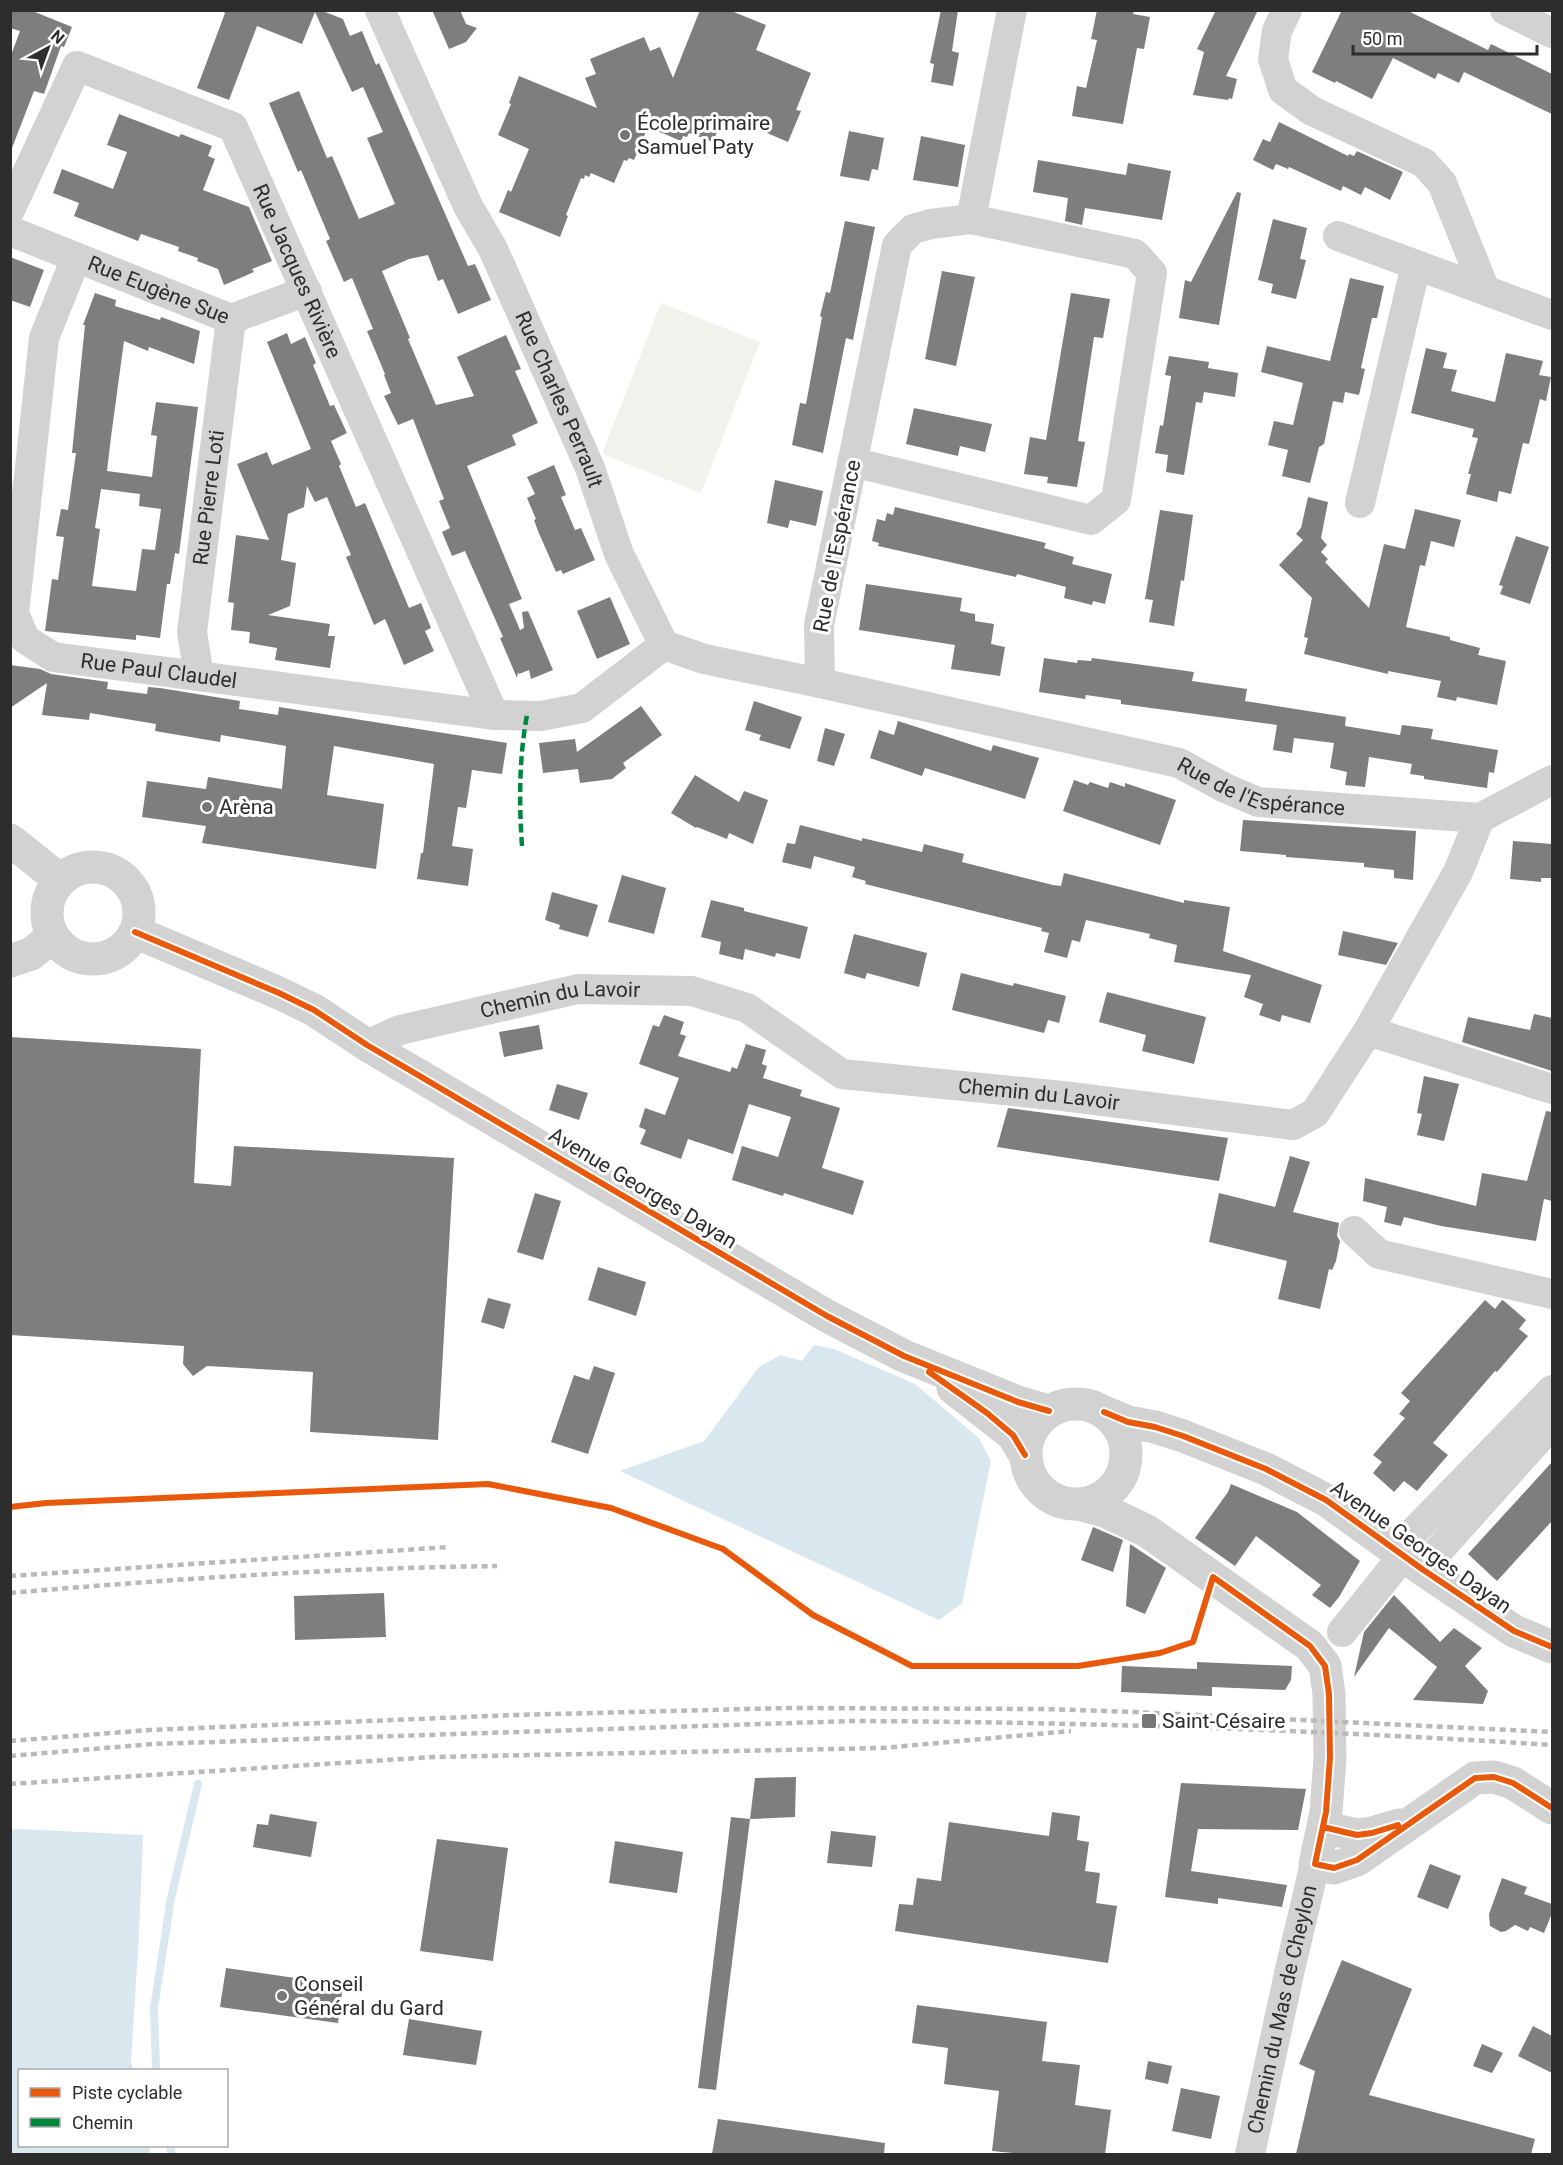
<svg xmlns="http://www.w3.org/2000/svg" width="1563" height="2165" font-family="Roboto,sans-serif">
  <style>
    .green { fill: #f0f3eb }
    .water { fill: #d9e8ef }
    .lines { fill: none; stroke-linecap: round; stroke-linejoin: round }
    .stream { stroke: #d9e8ef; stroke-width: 8 }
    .building { fill: #7e7e7e; fill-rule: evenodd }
    .minor { stroke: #d2d2d2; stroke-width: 30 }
    .tertiary { stroke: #d2d2d2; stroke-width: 33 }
    .rail { stroke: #b9b9b9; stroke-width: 4.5; stroke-dasharray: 6 4.5; stroke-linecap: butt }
    .quiet { stroke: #00873e; stroke-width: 4.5; stroke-dasharray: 9 4.5; stroke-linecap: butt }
    .cycleway-casing { stroke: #fff; stroke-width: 10 }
    .cycleway { stroke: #e8590c; stroke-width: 6 }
    .poi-dot { fill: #767676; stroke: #fff; stroke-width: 2 }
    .labels { text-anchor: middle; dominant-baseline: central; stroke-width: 6; stroke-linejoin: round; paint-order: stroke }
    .poi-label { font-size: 21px; fill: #2d2d2d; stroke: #fff; text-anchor: start }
    .street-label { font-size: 21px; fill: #2d2d2d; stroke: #fff }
  </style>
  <rect width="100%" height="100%" fill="#fff"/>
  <path class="green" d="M661 303 760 342 701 493 602 454Z"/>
  <path class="water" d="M814 1345 834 1349 915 1384 979 1438 991 1461 962 1603 939 1620 620 1471 704 1441 759 1367 781 1355 802 1361Z
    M19 1829 143 1835 139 1936 131 2061 133 2070H20V2146H149L150 2154H11L10 1830Z"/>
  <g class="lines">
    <path class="stream" d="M156 2070 154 2008 171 1898 198 1784
      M170 2146 172 2154"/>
  </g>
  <path class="building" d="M10 10H30L72 27 64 47 61 46 44 94 34 91 12 148H10V58L20 31 10 28Z
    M221 10H320L343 19 350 36 362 31 376 65 379 63 468 266 475 264 491 300 458 314 443 279 438 281 428 255 409 259 382 271 410 338 408 339 436 405 474 396 457 357 506 335 521 369 515 371 538 423 512 435 516 445 467 466 522 599 509 604 520 630 524 628 522 612 528 611 553 670 531 679 529 670 519 674 518 672 517 678 500 638 503 637 465 551 452 556 442 532 450 528 439 501 444 499 413 419 398 425 384 396 391 393 384 375 385 374 367 331 373 329 352 278 344 282 326 241 330 239 301 170 298 172 269 103 299 91 327 158 332 156 359 219 395 204 367 138 383 132 363 87 352 92 315 12 302 44 257 26 229 100 197 88 225 13Z
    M432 10H460L466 24 477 28 466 42 449 49Z
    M700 10H729L766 25 756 50 811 73 796 110 801 111 788 142 767 133V130L732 116 726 121 722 119 713 142 689 133 687 137 683 136 681 141 648 127 634 160 629 158 627 161 624 160 614 183 591 173 589 177 585 175 584 179 581 178 566 215 568 216 560 237 499 212 508 190 511 192 529 149 498 135 511 104 509 103 519 76 597 108 585 78 596 74 590 59 644 37 650 51 660 47 673 78Z
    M941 10H958L952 51 959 53 953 86 931 82 934 64 930 63Z
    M1097 10H1134L1133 14 1150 17 1144 49 1137 48 1123 124 1072 116 1077 86 1086 88 1097 40 1091 39Z
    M1216 10H1258L1226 76 1237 79 1232 99 1229 98 1228 100 1193 95 1204 52 1197 49Z
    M1342 10H1406L1488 50 1491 44 1552 74V114L1464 72 1459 83 1438 73 1435 79 1393 58 1372 99 1336 81 1335 83 1312 72Z
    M119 114 179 137 181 134 212 146 208 156 215 159 203 190 249 207 272 261 252 269 254 272 224 285 218 269 197 261 198 258 178 251 179 247 141 234 138 241 74 216 79 203 53 193 62 169 113 189 127 152 107 145Z
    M1279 122 1348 156 1349 154 1354 156 1357 151 1403 172 1390 200 1365 187 1361 195 1343 186 1341 191 1289 167 1288 169 1276 164 1273 170 1253 160 1263 139 1270 142Z
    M849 131 884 138 878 170 872 169 869 181 840 176Z
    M921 136 965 145 958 187 913 180Z
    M1038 160 1126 175 1128 163 1171 171 1162 220 1085 208 1082 225 1065 221 1068 198 1033 192Z
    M1237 192 1241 193 1219 325 1179 318 1185 280 1191 282Z
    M1273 219 1307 228 1300 259 1306 260 1296 299 1271 293 1273 284 1258 280Z
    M845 221 875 227 853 340 846 338 823 453 792 445 800 403 806 404 822 317 820 316 826 292 830 293Z
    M10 257 44 270 30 307 10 300Z
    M942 271 975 277 956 366 925 359Z
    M1350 278 1384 286 1377 318H1372L1361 368 1365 369 1359 395 1345 392 1343 403 1333 401 1324 444 1319 447 1310 483 1282 476 1288 450 1268 445 1274 421 1293 425 1303 383 1261 372 1267 346 1330 361Z
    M95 293 116 300 115 306 160 320 161 317 200 331 194 364 149 347 148 351 124 341 111 437 107 471 152 477 157 436 151 435 156 402 198 407 179 554 175 553 170 584H167L160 638 136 635V640L45 631 52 579 58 580 64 537 56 536 61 509 68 510 76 453H72L85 325H83ZM101 489 140 494 139 506 161 509 155 550 142 549 136 591 92 586 100 529 95 528Z
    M1071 293 1110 299 1103 338 1094 337 1078 441 1085 442 1077 487 1047 483 1048 477 1024 474 1030 437 1046 440Z
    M287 333 291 344 305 337 316 363 313 365 330 406 334 405 347 433 331 441 341 464 339 466 356 507 365 503 409 608 421 603 431 628 425 631 434 651 404 665 385 619 374 625 346 557 351 555 327 497 315 502 307 486 304 507 288 514 281 560 296 563 290 606 268 615 330 624 328 636H335L330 668 275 660 277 648 249 643 250 632 231 630 234 603 228 602 236 535 269 540 237 464 267 452 272 465 311 449 267 342Z
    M1426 348 1447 353 1443 368 1457 370 1451 391 1495 402 1506 353 1543 361 1539 375 1551 377 1546 401 1540 399 1529 444 1523 443 1511 494 1499 491 1497 502 1466 494 1471 474H1468L1478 438 1472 437 1474 429 1411 413Z
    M1169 356 1209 362 1208 368 1238 373 1235 397 1204 392 1202 403 1196 402 1184 475 1166 472 1168 455 1155 453 1160 425 1163 426 1171 376 1165 375Z
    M914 408 992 424 985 452 960 446 958 456 906 444Z
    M554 465 566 495 561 497 575 530 581 528 595 560 563 574 561 570 556 572 538 531 534 520 536 519 527 498 535 494 527 477Z
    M775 480 823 491 816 526 790 520 788 528 767 523Z
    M1308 497 1328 502 1321 538 1327 545 1321 552 1328 559 1325 562 1369 608 1384 544 1405 549 1415 509 1461 520 1454 547 1431 541 1425 566 1420 565 1406 627 1450 637V640L1480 648 1478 655 1506 661 1497 705 1457 697 1456 701 1437 697 1441 681 1388 671V674L1304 654 1308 638 1304 637 1312 598 1279 565 1303 540 1296 534 1301 528Z
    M895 507 1046 543 1044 548 1074 557 1072 564 1112 574 1105 604 1093 601 1092 605 1064 598 1066 587 1017 574 1016 577 878 546 879 543 872 541 877 519 885 521 887 513 893 515Z
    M1160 510 1193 515 1184 581 1181 580 1174 626 1149 622 1153 600 1145 599Z
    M1516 536 1549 547 1530 604 1500 594 1503 586 1499 585Z
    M866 584 962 598 960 611 975 614V621L994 624 991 644 1005 647 1000 676 951 669 955 645 859 630Z
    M610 597 630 644 597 659 577 611Z
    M1044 658 1077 663 1078 660 1091 661 1092 658 1194 672 1192 681 1247 689 1245 701 1346 717 1345 726 1400 735 1402 725 1433 729 1431 739 1498 750 1494 773 1489 772 1487 788 1424 779V776L1410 774 1412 764 1369 757 1365 787 1345 785 1347 772 1330 768 1334 743 1294 738 1292 753 1273 750 1277 725 1121 704V700L1086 695 1085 699 1039 692Z
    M10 665 40 669 51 674 108 682 107 689 147 694 148 687 160 688 240 701 239 709 278 715 279 707 507 743 502 774 472 770 466 808 458 807 452 846 473 849 468 886 417 879 421 853H423L434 764 334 746 327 795 384 804 376 869 202 843 206 826 142 817 147 781 206 789 208 777 282 789 286 746 221 735 220 742 155 731 156 724 90 713 89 720 42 715 47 683 10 708Z
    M754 701 802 717 790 749 759 740 761 735 745 730Z
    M641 706 662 735 623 763 626 768 612 779 580 783 578 769 543 773 539 743 575 739 577 752Z
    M898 721 991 751 993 745 1039 758 1025 799 925 768 922 776 870 758 879 730 894 735Z
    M825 728 845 734 834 766 817 761Z
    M695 775 739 802 744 791 768 800 753 844 729 833 727 839 697 827 696 828 671 813Z
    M1074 780 1088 785 1090 782 1108 788 1110 782 1125 787V783L1176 800 1160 845 1063 811Z
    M1243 820 1416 831 1413 880 1394 878V870L1364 867V863L1286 857V855L1240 851Z
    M800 825 862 841V838L922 852 924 844 964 854 962 862 1053 885 1061 886 1064 873 1184 903V900L1230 907 1223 951 1322 985 1310 1023 1282 1015 1280 1022 1259 1015 1263 1004 1244 997 1251 975 1174 962 1177 945 1149 938 1150 934 1086 920 1080 942 1072 940 1067 958 1044 952 1049 933 1041 931 1042 928 865 884 866 881 852 877 855 867 814 856 811 869 782 862 787 843 795 844Z
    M1513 841 1552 844V878H1541V882L1510 879Z
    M622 875 666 888 654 934 608 922Z
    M552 892 598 905 588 937 559 929 560 925 545 920Z
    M711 900 744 908V911L808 927 800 959 776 953 775 957 745 949 743 960 719 954 721 942 701 937Z
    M1343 931 1398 943 1386 965 1338 955Z
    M854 934 927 953 919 987 867 973 865 979 844 973Z
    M961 973 1013 986 1014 983 1066 996 1059 1023 1048 1020 1044 1033 952 1010Z
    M1107 992 1206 1017 1194 1064 1142 1051 1146 1035 1099 1022Z
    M1534 1014 1552 1018V1071L1462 1042 1468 1017 1530 1030Z
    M664 1015 684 1022 680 1034 686 1036 678 1056 730 1072 732 1067 737 1069 746 1044 766 1050 762 1064 767 1066 763 1078 802 1090 800 1096 840 1108 822 1168 864 1181 853 1215 784 1193 783 1196 732 1180 742 1146 778 1157 791 1117 749 1104 733 1154 688 1139 681 1159 640 1144 646 1130 639 1127 645 1108 665 1115 679 1078 639 1064 653 1025 659 1027Z
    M539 1025 543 1049 504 1057 499 1032Z
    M10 1037 201 1049 194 1183 231 1186 234 1146 454 1158 438 1440 310 1432 313 1372 207 1366 193 1376 183 1364 184 1346 10 1335Z
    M1424 1076 1459 1084 1444 1141 1417 1135 1422 1114 1417 1113Z
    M557 1084 588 1093 579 1120 549 1110Z
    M1008 1108 1228 1138 1219 1181 997 1147Z
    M1546 1111 1552 1112V1201L1544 1199 1536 1241 1441 1226 1404 1217 1401 1226 1384 1222 1387 1207 1363 1201 1365 1178 1476 1206 1482 1173 1527 1181Z
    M1290 1156 1310 1162 1293 1212 1339 1223 1337 1236 1340 1241 1336 1261 1332 1270 1329 1269 1320 1309 1278 1299 1287 1261 1209 1242 1219 1193 1275 1207Z
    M535 1193 561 1201 543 1260 517 1252Z
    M598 1267 646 1282 636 1316 588 1300Z
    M488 1298 511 1304 504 1329 481 1322Z
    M1485 1300 1495 1309 1502 1300 1504 1301 1526 1320 1519 1329 1528 1336 1497 1372 1495 1371 1433 1443 1448 1455 1417 1491 1404 1481 1394 1492 1373 1473 1382 1462 1373 1455 1405 1418 1399 1414 1410 1401 1401 1393Z
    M594 1366 615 1373 588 1454 551 1442 574 1375 589 1380Z
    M1552 1462V1521L1497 1581 1468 1554Z
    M1231 1484 1297 1512 1360 1561 1339 1597 1330 1608 1312 1595 1321 1585 1256 1536 1235 1566 1195 1538 1228 1492Z
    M1093 1527 1123 1540 1113 1572 1081 1560Z
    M1130 1544 1166 1568 1145 1614 1126 1606Z
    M384 1593 386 1637 295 1640 294 1596Z
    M1394 1595 1440 1642 1454 1628 1482 1648 1465 1666 1488 1691 1483 1704 1413 1700 1437 1667 1389 1628 1354 1677 1364 1632Z
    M1197 1662 1292 1666 1291 1680 1285 1690 1212 1687V1696L1121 1692 1122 1666 1197 1669Z
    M796 1777 795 1817 750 1819 755 1778Z
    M1181 1783 1306 1789 1298 1830 1198 1829 1191 1871 1287 1885 1282 1907 1218 1898V1904L1165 1897Z
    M1052 1812 1080 1816 1077 1840 1089 1842 1085 1871 1100 1873 1096 1903 1117 1906 1108 1963 895 1931 899 1904 913 1905 917 1878 941 1881 949 1822 1049 1836Z
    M270 1814 317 1822 311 1857 253 1847 257 1824 268 1825Z
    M731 1817 750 1819 716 2090 698 2088Z
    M831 1831 876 1836 872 1867 827 1863Z
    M437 1839 508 1848 493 1961 420 1951Z
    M615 1841 683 1852 677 1893 609 1883Z
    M1430 1864 1461 1876 1448 1909 1417 1897Z
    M1502 1878 1527 1887 1524 1894 1552 1904V1913L1544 1933 1530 1927 1528 1931 1515 1925 1506 1931 1501 1932 1490 1926 1489 1914Z
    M1342 1960 1412 1989 1369 2095 1535 2139 1531 2154H1296L1315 2071 1299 2064Z
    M226 1968 343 1985 338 2023 220 2007Z
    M917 2005 1047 2022 1042 2061 1080 2065 1075 2105 1111 2110 1105 2154H1024L992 2151 999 2091 944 2084 948 2048 912 2043Z
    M409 2019 482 2031 476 2065 403 2055Z
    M1533 2026 1552 2036V2073L1518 2056Z
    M1482 2044 1503 2053 1492 2073 1473 2066Z
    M1148 2061 1172 2066 1168 2084 1145 2079Z
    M1181 2088 1220 2096 1211 2139 1172 2131Z
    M718 2119 885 2143 884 2154H712Z"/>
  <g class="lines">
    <g class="minor">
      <path id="s1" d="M380 10 468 206 493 249 590 468 619 554 664 645 704 659 820 683"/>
      <path id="s2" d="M1012 10 971 219 931 224 913 229 897 245 819 625 820 683 1179 763 1225 788 1258 802 1480 818"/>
      <path d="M1287 10 1277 31 1273 59 1283 90 1312 111 1424 163 1442 183 1485 290"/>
      <path d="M1505 10 1552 33"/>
      <path id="s3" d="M10 210 77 66 233 127 494 715"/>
      <path id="s4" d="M10 231 231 319 307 291"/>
      <path d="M1338 236 1552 315"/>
      <path id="s5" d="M76 258 44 338 14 614 25 639 53 657 494 715 541 716 582 708 664 645"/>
      <path d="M852 462 1091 520 1116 500 1152 273 1135 254 971 219"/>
      <path d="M1360 503 1416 265"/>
      <path id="s6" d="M199 676 192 632 231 319"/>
      <path d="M1368 1031 1552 1089"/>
      <path id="s7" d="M367 1045 400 1030 578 989 692 991 747 1008 842 1074 1063 1096 1293 1125 1315 1113 1368 1031 1458 872 1480 818 1552 780"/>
      <path d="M1354 1231 1379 1254 1552 1294"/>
      <path d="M1396 1550 1552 1390"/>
      <path d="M1422 1569 1552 1424"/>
      <path d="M1342 1632 1403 1556"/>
      <path id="s8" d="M1250 2154 1290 1969 1315 1864"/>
    </g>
    <path class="tertiary" d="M10 840 60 880
      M47 913a46 46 0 1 1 92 0a46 46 0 1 1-92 0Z
      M135 932 279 993 314 1010 367 1045 827 1316 904 1356 1018 1402 1049 1411
      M10 961 31 954 53 936
      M953 1388 1013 1435 1025 1455
      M1026 1454a50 50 0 1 1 100 0a50 50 0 1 1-100 0Z
      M1104 1412 1128 1422 1155 1427 1183 1436 1266 1469 1326 1500 1422 1569 1514 1631 1552 1647
      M1082 1505 1105 1511 1147 1531 1310 1646 1325 1666 1329 1694 1330 1758 1326 1812 1315 1864 1334 1868 1357 1860 1475 1778 1494 1777 1513 1783 1552 1808
      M1323 1827 1357 1835 1372 1833 1399 1825"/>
    <path class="rail" d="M10 1576 449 1547
      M10 1593C172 1579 335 1568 497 1566
      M10 1741 149 1730 515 1715 787 1708 1044 1709 1136 1712 1552 1732
      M10 1756 152 1744 852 1721C1086 1722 1320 1730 1552 1745
      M10 1784 434 1757 882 1748 1071 1731"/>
    <path class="quiet" d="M522 846C519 802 519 758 527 715"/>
    <g class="cycleway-casing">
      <path id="cycleway" d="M135 932 279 993 314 1010 367 1045 827 1316 904 1356 1018 1402 1049 1411
        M929 1372 987 1413 1013 1435 1025 1455
        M1104 1412 1128 1422 1155 1427 1183 1436 1266 1469 1326 1500 1422 1569 1514 1631 1552 1647
        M10 1507 46 1503 488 1484 611 1508 723 1549 813 1615 912 1666H1078L1160 1653 1193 1642 1213 1577 1310 1646 1325 1666 1329 1694 1330 1758 1326 1812 1315 1864 1334 1868 1357 1860 1475 1778 1494 1777 1513 1783 1552 1808
        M1323 1827 1357 1835 1372 1833 1398 1825"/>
    </g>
    <use href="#cycleway" class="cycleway"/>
  </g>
  <g class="poi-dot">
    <circle cx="625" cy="135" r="6"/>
    <circle cx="207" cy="807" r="6"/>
    <rect x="1141" y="1713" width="16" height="16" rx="3"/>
    <circle cx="282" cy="1996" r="6"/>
  </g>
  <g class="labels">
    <g class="poi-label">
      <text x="637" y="123">École primaire<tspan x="637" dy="24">Samuel Paty</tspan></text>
      <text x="219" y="807">Arèna</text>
      <text x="1162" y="1721">Saint-Césaire</text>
      <text x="294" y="1984">Conseil<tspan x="294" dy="24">Général du Gard</tspan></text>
    </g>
    <g class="street-label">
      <text stroke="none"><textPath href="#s3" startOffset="484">Rue Jacques Rivière</textPath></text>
      <text stroke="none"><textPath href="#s4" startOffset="160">Rue Eugène Sue</textPath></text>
      <text stroke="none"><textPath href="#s1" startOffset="429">Rue Charles Perrault</textPath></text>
      <text stroke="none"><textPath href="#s6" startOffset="180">Rue Pierre Loti</textPath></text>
      <text transform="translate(837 546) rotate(-79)">Rue de l'Espérance</text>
      <text stroke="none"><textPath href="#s5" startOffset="531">Rue Paul Claudel</textPath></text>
      <text stroke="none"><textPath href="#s2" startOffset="1196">Rue de l'Espérance</textPath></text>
      <text stroke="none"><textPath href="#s7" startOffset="200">Chemin du Lavoir</textPath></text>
      <text stroke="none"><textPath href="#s7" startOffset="704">Chemin du Lavoir</textPath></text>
      <text transform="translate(643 1188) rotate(31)">Avenue Georges Dayan</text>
      <text transform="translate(1421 1547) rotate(35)">Avenue Georges Dayan</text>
      <text stroke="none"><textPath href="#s8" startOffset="148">Chemin du Mas de Cheylon</textPath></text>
    </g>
  </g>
  <rect width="1563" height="2165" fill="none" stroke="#2d2d2d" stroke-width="24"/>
  <rect x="18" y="2069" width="210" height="78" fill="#ffffff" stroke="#ababab" stroke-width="1.5"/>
  <rect x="30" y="2088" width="30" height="9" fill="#e8590c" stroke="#ababab" stroke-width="1.5"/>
  <text x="72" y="2099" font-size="18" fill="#2d2d2d">Piste cyclable</text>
  <rect x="30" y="2118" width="30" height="9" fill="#00873e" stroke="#ababab" stroke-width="1.5"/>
  <text x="72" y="2129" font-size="18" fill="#2d2d2d">Chemin</text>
  <g transform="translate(48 48) rotate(41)" stroke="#ffffff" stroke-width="4.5" paint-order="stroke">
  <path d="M0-4.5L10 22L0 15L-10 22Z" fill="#2d2d2d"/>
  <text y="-9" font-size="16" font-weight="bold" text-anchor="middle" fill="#2d2d2d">N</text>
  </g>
  <path d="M1353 45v9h184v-9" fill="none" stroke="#2d2d2d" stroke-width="3"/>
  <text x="1362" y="45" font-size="18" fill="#2d2d2d" stroke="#ffffff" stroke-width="4.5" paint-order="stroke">50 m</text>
</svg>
